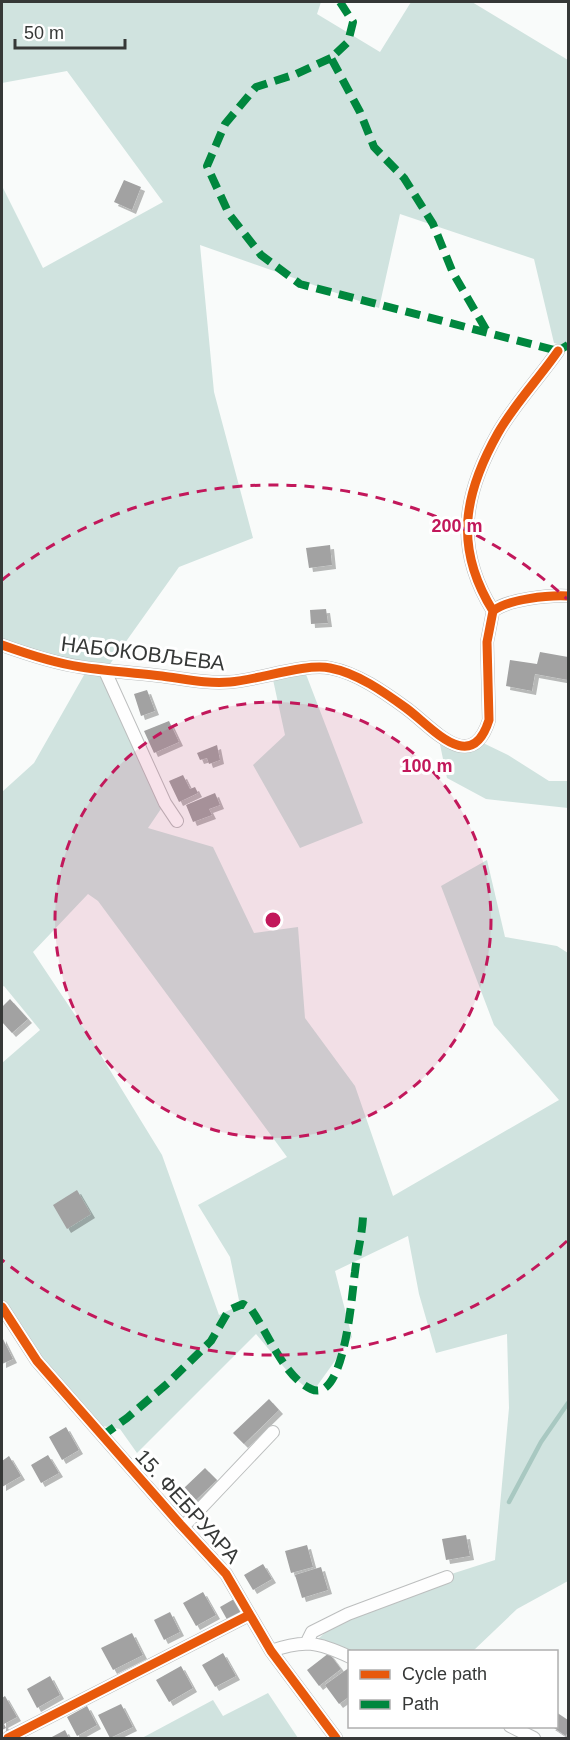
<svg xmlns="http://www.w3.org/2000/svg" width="570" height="1740" font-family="Helvetica,sans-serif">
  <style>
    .green { fill: #d0e3df; fill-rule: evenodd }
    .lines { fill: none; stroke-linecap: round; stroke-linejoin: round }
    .stream { stroke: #a8c8c1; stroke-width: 4.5 }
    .building { fill: #a2a2a2; filter: url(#shadow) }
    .minor-casing { stroke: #bcbebe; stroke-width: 14 }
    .minor { stroke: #fefefe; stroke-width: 12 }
    .quiet { stroke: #00873e; stroke-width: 8; stroke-dasharray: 15 8; stroke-linecap: butt }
    .cycleway-casing { stroke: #fff; stroke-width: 13 }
    .cycleway { stroke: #e8590c; stroke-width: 9 }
    .ring { fill: none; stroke: #c2185b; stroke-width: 3; stroke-dasharray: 10 8 }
    .labels { text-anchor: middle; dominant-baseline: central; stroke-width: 6; stroke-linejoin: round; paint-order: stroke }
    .street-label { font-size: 21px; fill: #363837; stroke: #fff }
    .centre { fill: #c2185b; stroke: #fff; stroke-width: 3 }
    .ring-label { font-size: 18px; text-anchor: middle; font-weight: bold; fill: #c2185b; stroke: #fff; stroke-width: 6; stroke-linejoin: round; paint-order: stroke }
  </style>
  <defs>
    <filter id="shadow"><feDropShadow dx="4" dy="4" stdDeviation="0" flood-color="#0004"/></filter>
  </defs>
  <rect width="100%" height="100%" fill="#f9fbfa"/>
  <path class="green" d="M2 2H321L317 14 380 52 411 2H472L568 60V347L554 343 534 259 400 214 379 308 200 245 214 392 253 538 179 567 105 671 165 803 148 828 213 847 254 933 298 927 305 1018 355 1086 393 1196 559 1100 494 1025 441 886 487 860 505 937 557 946 568 953V1581L517 1609 473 1651H352L318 1639 351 1609 417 1585 495 1560 509 1408 507 1334 436 1353 419 1294 408 1236 335 1271 352 1337 312 1393 288 1372 256 1334 137 1453 120 1429 91 1424 2 1307V1063L40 1030 4 986 2 987V792L34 763 88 668 2 644V186L43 268 163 202 67 71 2 83ZM88 894 98 901 287 1157 198 1205 230 1257 240 1305 219 1315 162 1155 89 1036 33 952Z
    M304 669 363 823 300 848 253 765 285 735 272 675Z
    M438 735 455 745 479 741 508 755 549 781H568V808L486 799 447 778Z
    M268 1693 298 1738H142L213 1700 223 1716Z"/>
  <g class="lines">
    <path class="stream" d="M509 1502 541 1442 568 1403"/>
  </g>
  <path class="building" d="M124 180 141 187 132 210 114 202Z
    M330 545 332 565 309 568 306 548Z
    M326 609 328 623 311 624 310 610Z
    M540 652 568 657V680L535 674 532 691 506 686 510 660 537 664Z
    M147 690 155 711 141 716 134 694Z
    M169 721 179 742 154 753 144 731Z
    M217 745 220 760 209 764 207 758 200 760 197 753Z
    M183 775 190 789 195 787 198 793 179 802 169 781Z
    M215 793 220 805 209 809 212 815 193 822 186 805Z
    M10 999 28 1019 12 1033 2 1022V1007Z
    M77 1190 91 1214 67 1229 53 1205Z
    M2 1337 13 1359 2 1364Z
    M269 1399 279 1410 244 1444 233 1433Z
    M66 1427 79 1450 62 1460 49 1437Z
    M48 1455 59 1473 41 1483 31 1465Z
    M9 1456 21 1476 2 1487V1461Z
    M205 1468 217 1480 196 1500 184 1488Z
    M466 1535 470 1556 446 1560 442 1539Z
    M307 1545 313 1567 291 1573 285 1551Z
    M263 1564 272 1579 253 1590 244 1575Z
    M321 1567 328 1590 302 1598 295 1575Z
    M203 1592 216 1615 196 1626 183 1603Z
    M234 1599 243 1614 229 1623 220 1607Z
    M170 1612 180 1632 164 1640 154 1620Z
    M132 1633 143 1655 113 1670 101 1648Z
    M223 1653 236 1676 215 1687 202 1665Z
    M329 1653 341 1669 319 1686 307 1670Z
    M181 1666 193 1688 169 1702 156 1680Z
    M350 1667V1696L339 1704 325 1685Z
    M50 1676 60 1695 37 1708 27 1689Z
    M5 1696 17 1717 4 1724 6 1728 2 1730V1698Z
    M121 1704 133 1727 110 1738 98 1715Z
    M87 1706 97 1725 77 1736 67 1717Z
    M556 1712 568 1720V1731L566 1736 551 1726H556Z
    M65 1730 69 1738H50Z"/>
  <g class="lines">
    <g class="minor-casing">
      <path id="minor" d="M493 611C454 548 463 495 498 433 513 406 540 377 558 351
        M2 645C27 654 54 663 81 667 108 671 135 673 162 676 185 679 207 684 230 682 258 680 305 663 330 668 357 673 384 692 406 708 431 726 471 777 489 720L487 642 493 611C508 599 549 595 568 596
        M105 671 165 803 177 821
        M2 1307 37 1361 180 1524 226 1574 271 1651 336 1738
        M183 1527 273 1432
        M307 1642 312 1632 348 1614 447 1577
        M271 1651C304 1639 318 1642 350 1657
        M510 1726 534 1738
        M8 1738 249 1615"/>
    </g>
    <use href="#minor" class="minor"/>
    <path class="quiet" d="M340 2 353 22 348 42 331 58 360 112 374 147 404 178 433 224 453 273 488 333
      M331 58 296 74 256 87 225 124 207 166 229 214 261 255 300 284 558 351 568 345
      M102 1436 127 1418 168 1383 211 1341 229 1310 243 1304 251 1309C268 1333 284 1377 311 1389 345 1405 352 1291 355 1272 357 1253 362 1236 363 1217"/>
    <g class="cycleway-casing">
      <path id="cycleway" d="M493 611C454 548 463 495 498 433 513 406 540 377 558 351
        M2 645C27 654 54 663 81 667 108 671 135 673 162 676 185 679 207 684 230 682 258 680 305 663 330 668 357 673 384 692 406 708 431 726 471 777 489 720L487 642 493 611C508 599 549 595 568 596
        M2 1307 37 1361 180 1524 226 1574 271 1651 336 1738
        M8 1738 249 1615"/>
    </g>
    <use href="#cycleway" class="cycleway"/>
  </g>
  <circle cx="273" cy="920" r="218" fill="#c2185b" fill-opacity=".12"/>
  <g class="ring">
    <circle cx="273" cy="920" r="218"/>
    <path d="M567 1241A435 435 0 0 1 2 1260M2 580A435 435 0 0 1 567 599"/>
  </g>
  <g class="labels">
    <g class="street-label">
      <text transform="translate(143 653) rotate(7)">НАБОКОВЉЕВА</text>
      <text transform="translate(188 1506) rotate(48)">15. ФЕБРУАРА</text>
    </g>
  </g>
  <circle cx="273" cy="920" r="9" class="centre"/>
  <g class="ring-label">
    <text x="457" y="532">200 m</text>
    <text x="427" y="772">100 m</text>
  </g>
  <rect width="570" height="1740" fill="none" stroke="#363837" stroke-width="6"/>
  <rect x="348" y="1650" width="210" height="78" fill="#ffffff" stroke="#afafaf" stroke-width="1.5"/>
  <rect x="360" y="1670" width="30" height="9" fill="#e8590c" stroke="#afafaf" stroke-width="1.5"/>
  <text x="402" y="1680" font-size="18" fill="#363837">Cycle path</text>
  <rect x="360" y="1700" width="30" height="9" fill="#00873e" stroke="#afafaf" stroke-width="1.5"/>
  <text x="402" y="1710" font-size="18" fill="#363837">Path</text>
  <path d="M15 39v9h110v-9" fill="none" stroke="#363837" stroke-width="3"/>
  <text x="24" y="39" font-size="18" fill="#363837" stroke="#ffffff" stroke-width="4.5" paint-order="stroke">50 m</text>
</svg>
